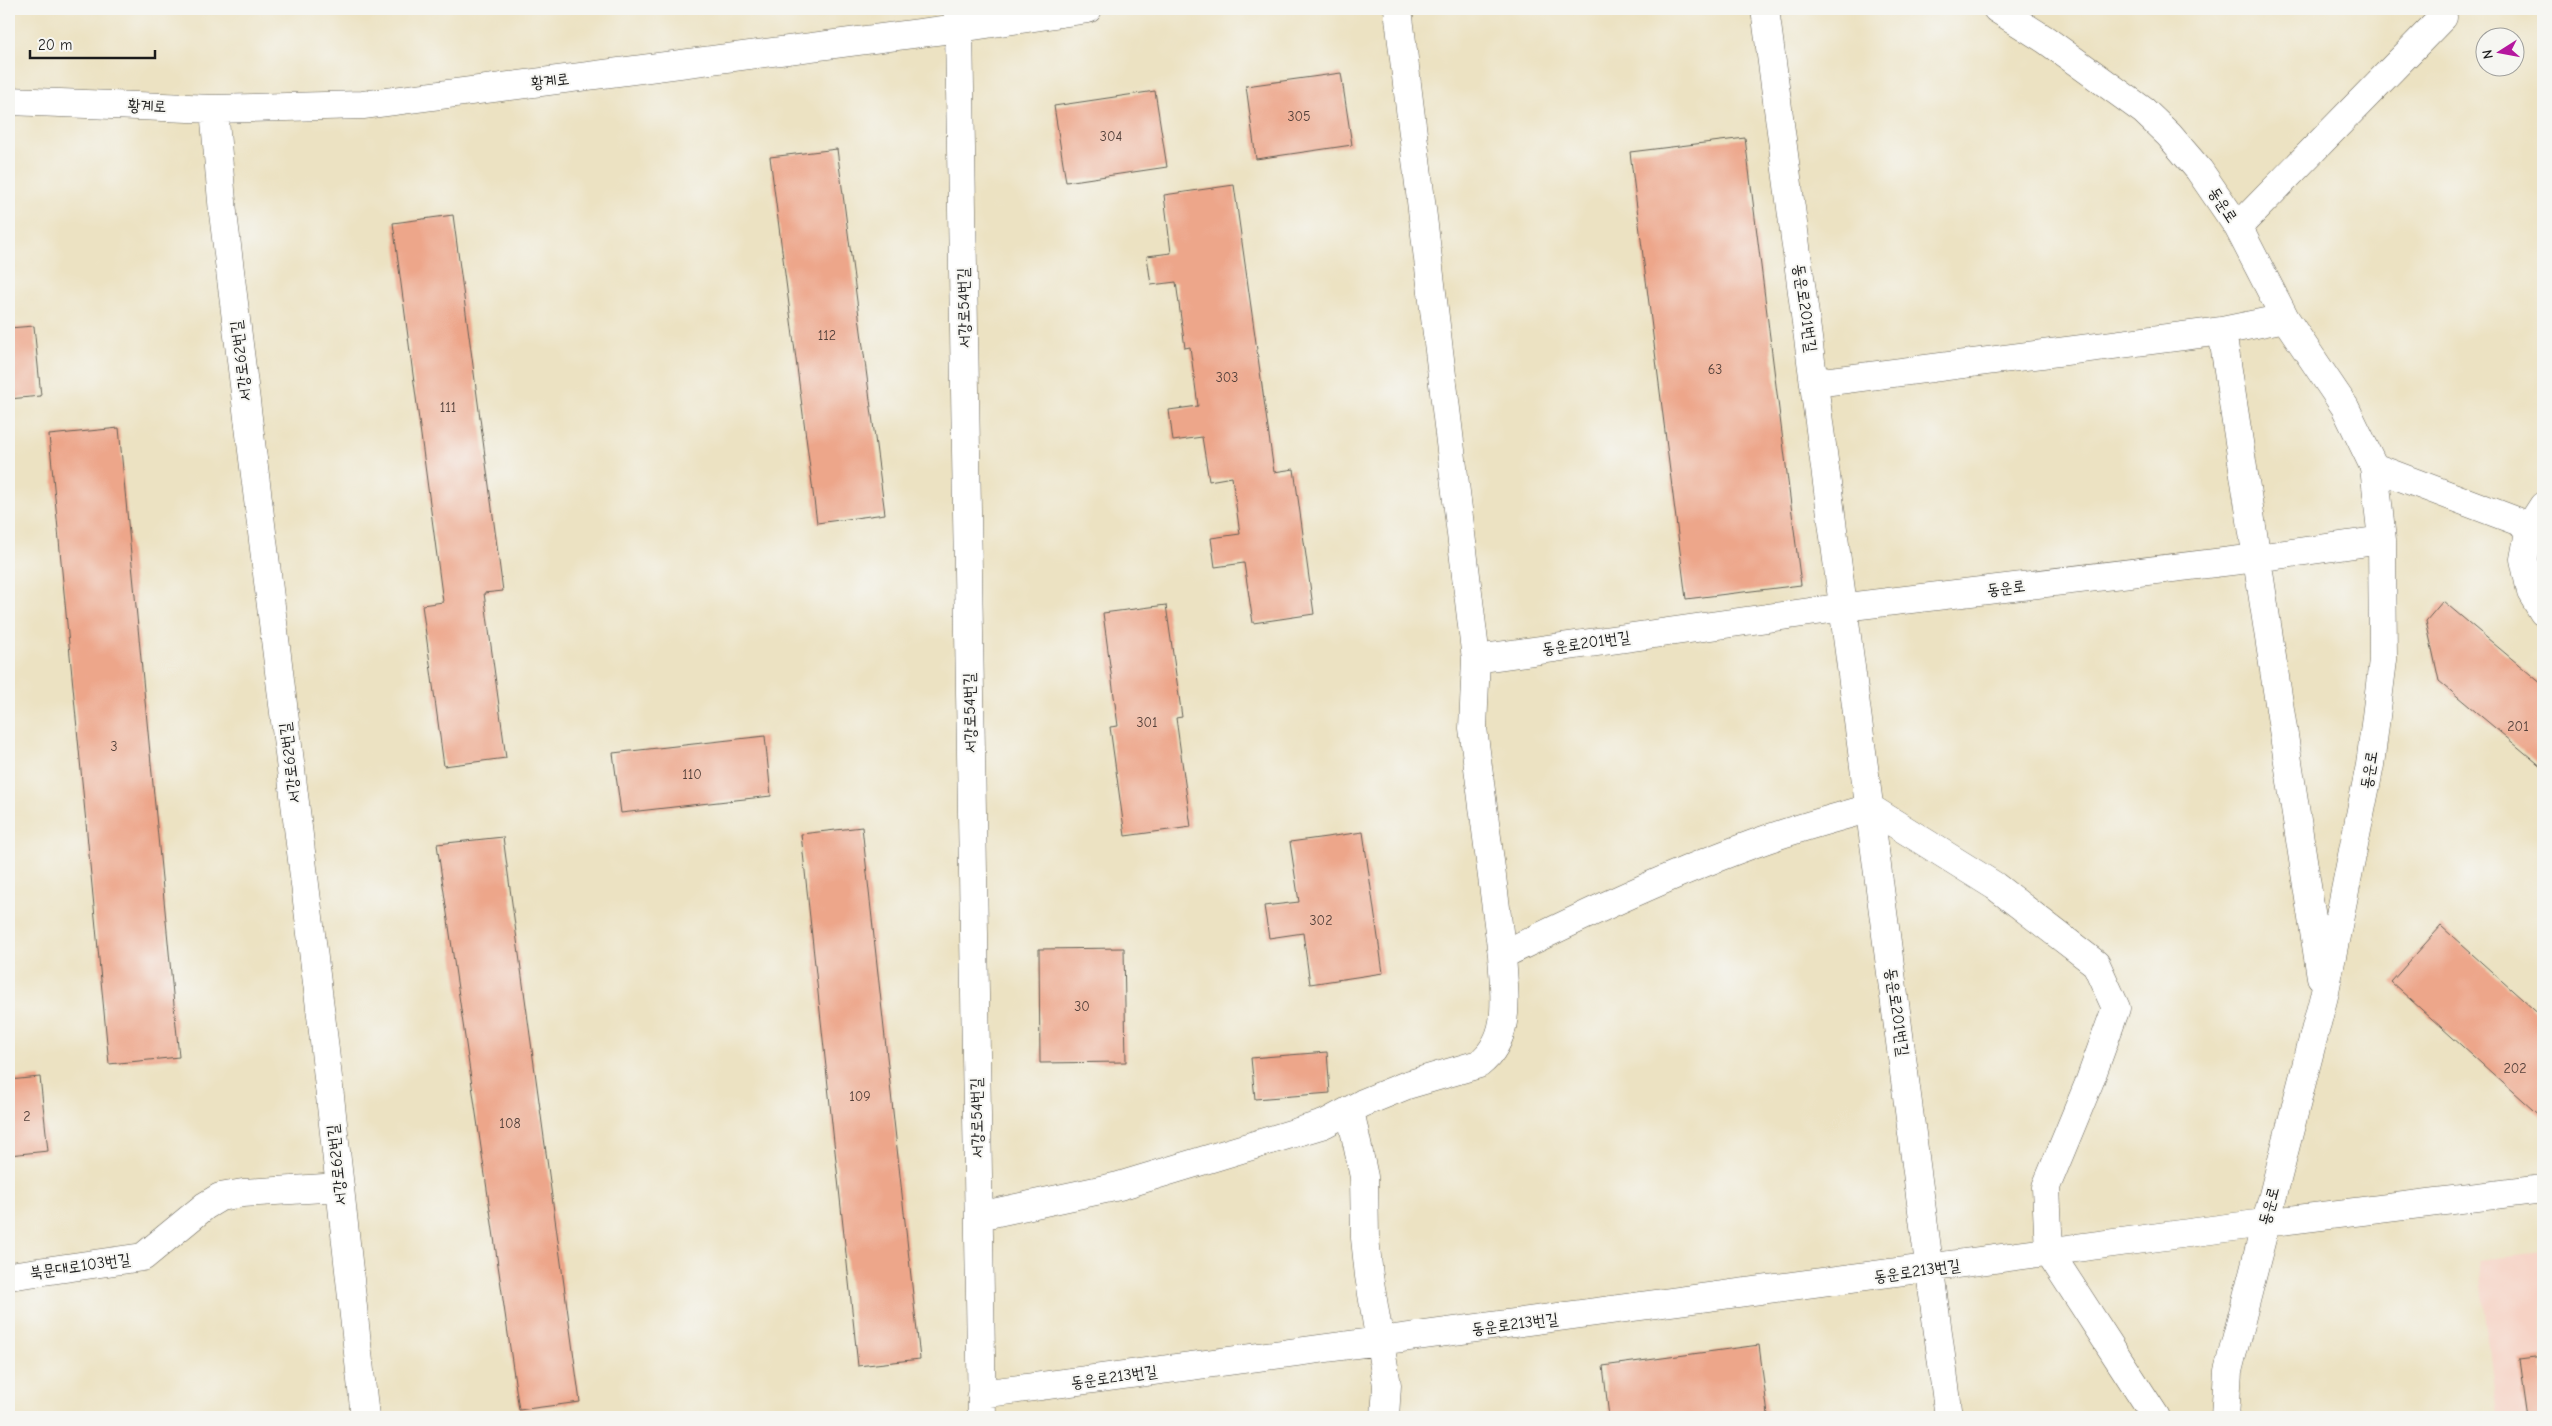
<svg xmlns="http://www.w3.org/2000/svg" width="2552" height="1426" font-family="'Comic Neue','Poor Story',sans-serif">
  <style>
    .built { fill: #f6d2c4 }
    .building { fill: #eda68a }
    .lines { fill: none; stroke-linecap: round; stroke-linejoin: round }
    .minor-casing { stroke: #656156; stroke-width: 29 }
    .minor { stroke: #fff; stroke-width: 28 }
    .labels { text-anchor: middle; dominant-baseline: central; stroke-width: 4; stroke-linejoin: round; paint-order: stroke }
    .number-label { font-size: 14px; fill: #503e38 }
    .street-label { font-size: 16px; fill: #1c1c1c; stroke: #f6f6f2 }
  </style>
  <rect width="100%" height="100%" fill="#f6f6f2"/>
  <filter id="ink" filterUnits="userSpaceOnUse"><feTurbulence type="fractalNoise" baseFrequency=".02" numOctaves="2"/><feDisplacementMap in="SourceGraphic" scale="10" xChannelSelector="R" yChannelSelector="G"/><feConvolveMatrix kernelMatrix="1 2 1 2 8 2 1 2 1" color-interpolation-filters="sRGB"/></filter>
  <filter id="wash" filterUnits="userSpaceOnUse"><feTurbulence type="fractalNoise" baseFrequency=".0096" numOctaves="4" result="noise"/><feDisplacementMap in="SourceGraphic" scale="20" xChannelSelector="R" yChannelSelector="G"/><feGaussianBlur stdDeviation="1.12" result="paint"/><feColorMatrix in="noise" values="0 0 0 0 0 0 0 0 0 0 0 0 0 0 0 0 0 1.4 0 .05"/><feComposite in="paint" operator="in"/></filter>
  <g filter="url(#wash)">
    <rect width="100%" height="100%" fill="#ece2c2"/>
    <path class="built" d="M2543 1252V1417H2497L2479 1259Z"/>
    <g id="blocks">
      <path class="building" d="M1341 73 1352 145 1256 159 1246 86Z
        M1155 91 1167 167 1066 182 1054 106Z
        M1745 138 1801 585 1686 599 1630 152Z
        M837 149 885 514 817 523 770 157Z
        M1234 185 1274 472 1294 469 1314 614 1253 623 1244 563 1215 567 1211 538 1240 534 1232 477 1209 481 1202 437 1173 441 1169 410 1198 406 1190 347 1185 348 1176 282 1151 285 1147 256 1171 253 1164 195Z
        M453 215 503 591 484 593 506 758 444 766 422 605 443 602 393 223Z
        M34 326 41 396 9 399V328Z
        M119 428 179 1057 109 1064 49 435Z
        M2443 601 2543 685V768L2439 681 2426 621Z
        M1166 605 1182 717 1176 718 1191 827 1125 836 1110 727 1118 726 1103 613Z
        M765 736 771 796 621 813 613 753Z
        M862 827 920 1359 858 1366 801 834Z
        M1363 832 1383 973 1310 984 1303 933 1269 938 1264 906 1299 902 1290 842Z
        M503 837 580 1402 519 1410 437 844Z
        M2441 926 2543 1018V1119L2391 982Z
        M1124 948 1126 1062 1040 1063 1039 949Z
        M1327 1052 1330 1093 1255 1099 1251 1058Z
        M40 1077 48 1151 9 1155V1080Z
        M1759 1345 1768 1415 1749 1417H1609L1603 1366Z
        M2543 1357V1417H2527L2519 1360Z"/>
    </g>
  </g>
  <g filter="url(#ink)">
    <use href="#blocks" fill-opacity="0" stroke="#656156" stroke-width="1"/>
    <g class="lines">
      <g class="minor-casing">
        <path id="minor" d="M957 9 959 28 982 1417
          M1398 9 1476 659 1473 728 1502 955
          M1765 9 1949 1417
          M1997 9 2046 40 2144 111 2169 135 2199 170 2238 227 2285 318 2345 407 2374 467 2382 540 2383 660 2370 765 2324 996 2228 1371 2225 1417
          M9 101 214 109 363 105 959 28 1088 9
          M214 109 223 213 323 1032 365 1417
          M2238 227 2443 17
          M2285 318 2222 331 2321 977
          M1815 383 2222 331
          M2374 467 2530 526
          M2543 506 2530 526 2524 559 2531 592 2543 612
          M1476 659 1845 607 2257 558 2382 540
          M1350 1110 1364 1177 1365 1238 1369 1276 1387 1385 1385 1417
          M979 1216 1119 1186 1324 1124 1363 1103 1407 1085 1479 1064C1513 1037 1504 994 1502 955 1589 913 1676 871 1767 839 1801 827 1836 818 1870 808L1995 886 2096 964 2116 1008 2089 1083 2046 1187 2049 1252 2156 1417
          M9 1276 143 1257 205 1206 220 1197 243 1193 340 1187
          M981 1394 2264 1223 2543 1189"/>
      </g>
      <use href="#minor" class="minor"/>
    </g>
  </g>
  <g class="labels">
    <g class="number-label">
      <text x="1299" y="116">305</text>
      <text x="1111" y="136">304</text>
      <text x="827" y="335">112</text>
      <text x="1715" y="369">63</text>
      <text x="1227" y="377">303</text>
      <text x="448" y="407">111</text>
      <text x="1147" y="722">301</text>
      <text x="2518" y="726">201</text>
      <text x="114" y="746">3</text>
      <text x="692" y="774">110</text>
      <text x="1321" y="920">302</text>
      <text x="1082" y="1006">30</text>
      <text x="2515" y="1068">202</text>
      <text x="860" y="1096">109</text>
      <text x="27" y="1116">2</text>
      <text x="510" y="1123">108</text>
    </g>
    <g class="street-label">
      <text transform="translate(550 81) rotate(-7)">황계로</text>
      <text transform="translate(147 106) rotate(2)">황계로</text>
      <text transform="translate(2223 205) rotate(57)">동운로</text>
      <text transform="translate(964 308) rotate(-91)">서강로54번길</text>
      <text transform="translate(1805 308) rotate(82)">동운로201번길</text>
      <text transform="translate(241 361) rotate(-97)">서강로62번길</text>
      <text transform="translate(2006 588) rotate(-7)">동운로</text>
      <text transform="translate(1586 643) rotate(-8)">동운로201번길</text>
      <text transform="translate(970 713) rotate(-91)">서강로54번길</text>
      <text transform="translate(290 763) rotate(-97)">서강로62번길</text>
      <text transform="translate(2369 770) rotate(-81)">동운로</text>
      <text transform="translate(1897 1012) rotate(82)">동운로201번길</text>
      <text transform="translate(977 1118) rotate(-91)">서강로54번길</text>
      <text transform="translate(337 1165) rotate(-96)">서강로62번길</text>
      <text transform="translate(2269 1206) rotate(-75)">동운로</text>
      <text transform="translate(80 1266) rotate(-8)">북문대로103번길</text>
      <text transform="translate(1917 1271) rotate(-8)">동운로213번길</text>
      <text transform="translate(1515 1324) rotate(-7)">동운로213번길</text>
      <text transform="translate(1114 1377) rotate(-8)">동운로213번길</text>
    </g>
  </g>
  <rect width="2552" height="1426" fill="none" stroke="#f6f6f2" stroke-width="30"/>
  <g transform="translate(2500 52) rotate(259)"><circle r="24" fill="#f6f6f2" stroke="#9f9f9c"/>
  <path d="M0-4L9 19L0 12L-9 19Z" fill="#b5179e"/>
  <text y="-8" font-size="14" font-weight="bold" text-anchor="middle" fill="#1c1c1c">N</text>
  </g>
  <path d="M30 50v8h125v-8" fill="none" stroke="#1c1c1c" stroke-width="2.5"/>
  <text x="38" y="50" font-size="15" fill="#1c1c1c" stroke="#f6f6f2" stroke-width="4" paint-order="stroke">20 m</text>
</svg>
